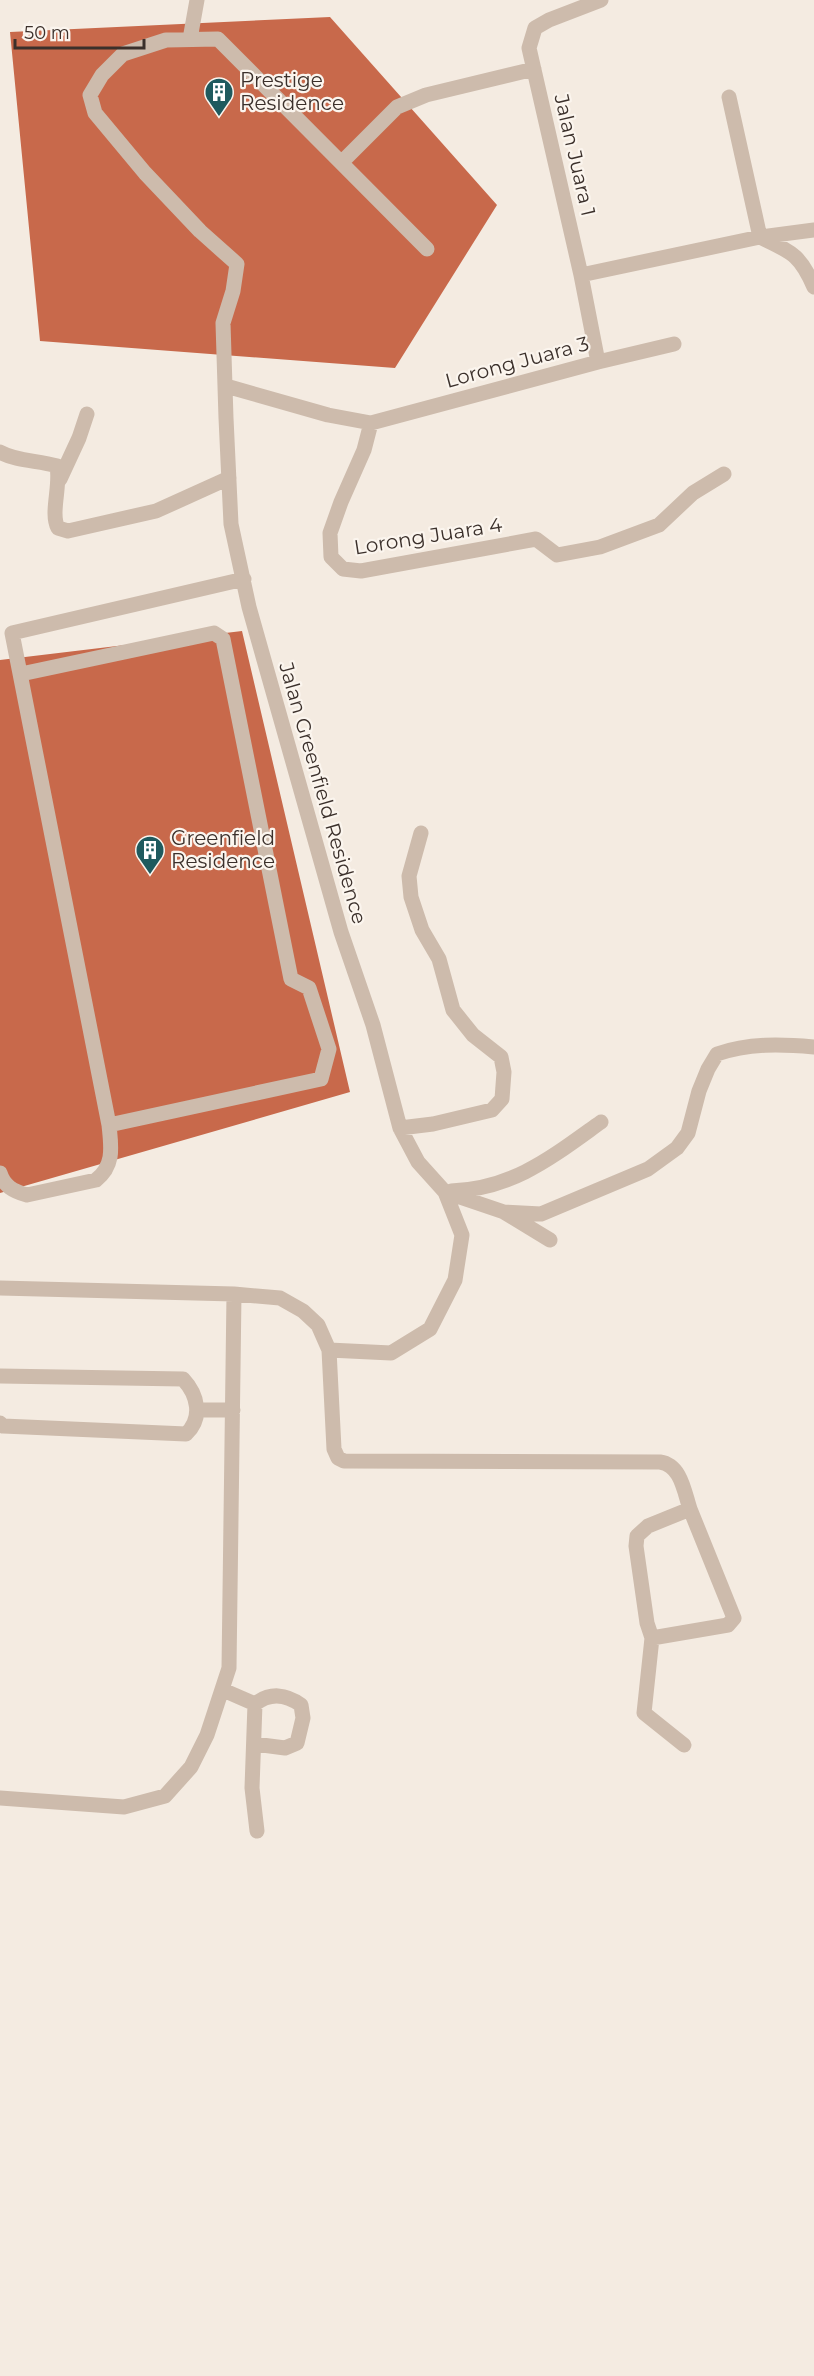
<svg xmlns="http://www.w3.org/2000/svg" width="814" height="2376" font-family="Montserrat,sans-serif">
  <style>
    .building { fill: #c8694b }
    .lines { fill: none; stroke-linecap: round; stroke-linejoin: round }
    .minor { stroke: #cdbbac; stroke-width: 15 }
    .labels { text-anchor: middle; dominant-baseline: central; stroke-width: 4.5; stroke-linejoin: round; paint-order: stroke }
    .poi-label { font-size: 20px; fill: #3b302b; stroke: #fbf5ee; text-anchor: start }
    .street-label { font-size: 20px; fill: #3b302b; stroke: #fbf5ee }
  </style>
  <rect width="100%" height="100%" fill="#f4ebe1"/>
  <path class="building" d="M330 17 497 205 395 368 40 341 10 32Z
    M242 631 350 1092 0 1193V660Z"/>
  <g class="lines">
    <path class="minor" d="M190 39 197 0
      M729 97 760 237C791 252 800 254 814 287
      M342 162 397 107 426 95 534 69
      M581 275 760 237 814 230
      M598 362 581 275 529 48 535 28 549 20 601 0
      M226 386 328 415 371 423 598 362 674 344
      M371 423 364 450 341 502 330 533 331 557 343 569 361 571 536 539 557 555 600 547 659 525 693 493 724 474
      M0 452C18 462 38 460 57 466 61 486 50 513 58 528L68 531 156 511 229 478
      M60 479 79 438 87 414
      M21 674 214 633 223 639 291 979 309 988 329 1049 321 1079 109 1125 12 633 244 579
      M400 1128 433 1124 492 1110 502 1099 504 1072 501 1057 473 1035 453 1010 439 959 422 930 411 897 409 876 421 833
      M0 1173C4 1186 13 1191 27 1195L96 1180C115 1165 111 1146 109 1125
      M451 1191C513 1189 552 1157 601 1122
      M445 1192 504 1212 541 1214 648 1169 677 1148 688 1133 699 1091 708 1069 717 1054C749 1043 781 1044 814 1047
      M504 1212 550 1240
      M0 1288 234 1294 280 1298 303 1311 318 1325 329 1350 334 1449 338 1458 344 1461 660 1462C681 1465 684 1491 690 1509
      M329 1350 391 1353 430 1329 455 1280 462 1235 445 1192 418 1162 400 1128 373 1025 341 932 249 607 231 524 226 418 223 323 233 291 237 264 200 231 145 173 95 113 90 95 102 75 123 54 166 40 218 39 427 249
      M0 1376 183 1379C198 1395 203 1418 186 1434L3 1426 0 1423
      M197 1410H233
      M690 1509 734 1618 728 1625 652 1638 647 1623 636 1546 637 1536 648 1526Z
      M652 1638 644 1713 684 1745
      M223 1690 255 1704
      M254 1744 285 1748 297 1743 303 1718 301 1705C286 1694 270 1692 255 1704L252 1788 257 1831
      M0 1798 124 1807 165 1796 191 1767 207 1735 229 1668 234 1294"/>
  </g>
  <defs>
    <g id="building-pin" transform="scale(1.5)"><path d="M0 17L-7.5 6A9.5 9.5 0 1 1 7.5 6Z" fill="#1f5a5e" stroke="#fbf5ee"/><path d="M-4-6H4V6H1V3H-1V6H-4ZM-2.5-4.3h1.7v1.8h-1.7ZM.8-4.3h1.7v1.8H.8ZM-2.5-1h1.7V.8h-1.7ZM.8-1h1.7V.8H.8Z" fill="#fff"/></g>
  </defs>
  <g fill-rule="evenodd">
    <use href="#building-pin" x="219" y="92"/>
    <use href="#building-pin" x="150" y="850"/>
  </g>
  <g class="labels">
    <g class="poi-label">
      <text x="240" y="80">Prestige<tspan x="240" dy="23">Residence</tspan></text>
      <text x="171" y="838">Greenfield<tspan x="171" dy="23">Residence</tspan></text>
    </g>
    <g class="street-label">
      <text transform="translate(575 155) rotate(77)">Jalan Juara 1</text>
      <text transform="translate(517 362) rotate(-15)">Lorong Juara 3</text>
      <text transform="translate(428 536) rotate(-9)">Lorong Juara 4</text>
      <text transform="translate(323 793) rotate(74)">Jalan Greenfield Residence</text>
    </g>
  </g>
  <path d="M15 39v9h129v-9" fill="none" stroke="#3b302b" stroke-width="3"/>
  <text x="24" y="39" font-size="18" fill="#3b302b" stroke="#fbf5ee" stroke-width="4.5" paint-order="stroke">50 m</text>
</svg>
